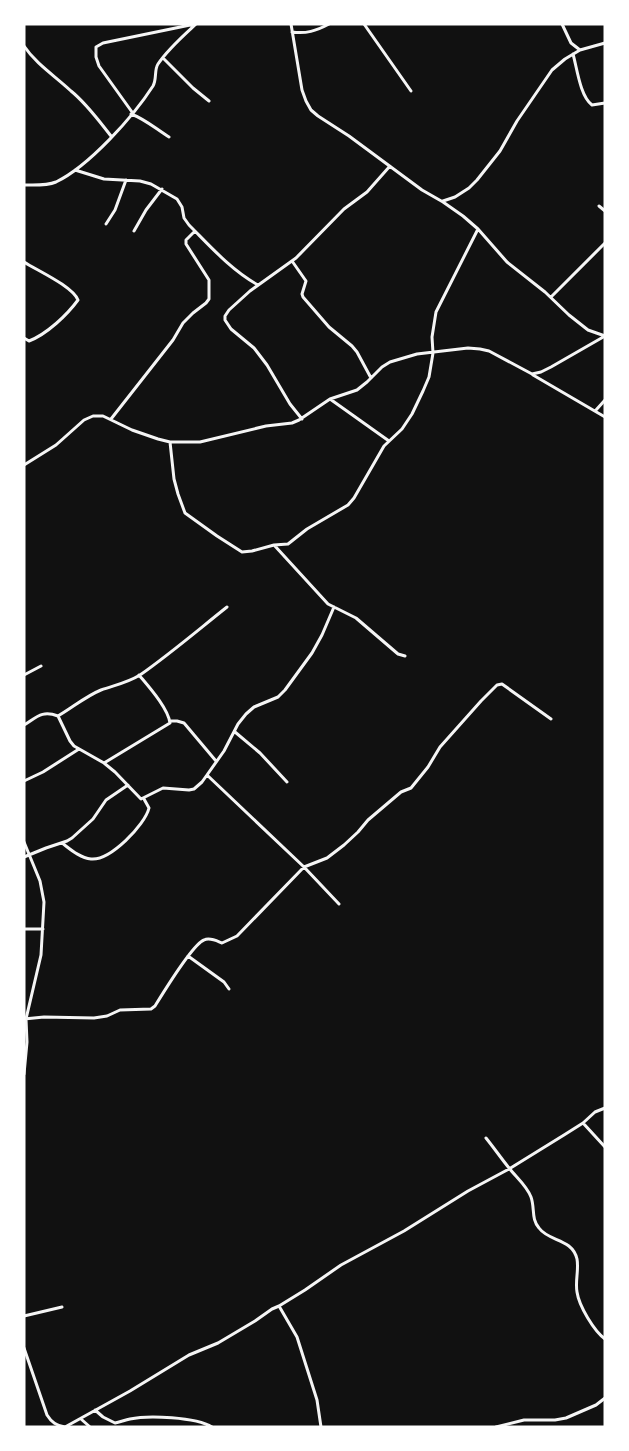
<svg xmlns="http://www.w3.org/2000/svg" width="629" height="1451" font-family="'Archivo Narrow',sans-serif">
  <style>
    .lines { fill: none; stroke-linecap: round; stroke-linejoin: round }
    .minor { stroke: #f5f5f5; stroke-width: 3 }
  </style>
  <rect width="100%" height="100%" fill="#111"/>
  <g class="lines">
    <path class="minor" d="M291 24 302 90 306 101 311 110 318 116 349 136 422 190 443 202 463 216 478 229 507 262 545 292 569 315 588 330 605 336
      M364 24 411 91
      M562 24 571 43 580 50 605 43
      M292 32C306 34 316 31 329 24
      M24 46C36 64 55 76 71 91 87 104 99 121 111 136
      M573 54C577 68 580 96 592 105L605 103
      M163 58 193 88 209 101
      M132 112 99 66 96 57V47L103 43 195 24
      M131 114C145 119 156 129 169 137
      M75 170 104 179 140 181 151 184 177 199 182 207 184 218 189 225C210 246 231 270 258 285
      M24 185C35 185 46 186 56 182 89 166 133 117 153 86 157 79 154 70 158 64 168 49 183 36 196 24
      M443 201 455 197 469 188 477 180 500 151 517 121 552 70 565 59 580 50
      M599 206 605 211
      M106 224 115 210 126 180
      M134 231 146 210 162 189
      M292 261 306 281 302 294 303 297 329 327 352 346 357 352 371 378
      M24 262C38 271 72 286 78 300 67 315 47 334 29 341L24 338
      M551 297 605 243
      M533 375 605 417
      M330 399 389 441
      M596 410 605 400
      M111 419 173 340 183 323 193 313 206 303 209 299V280L186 244V240L195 231
      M302 419 290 404 267 365 254 348 231 329 225 320V316L229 310 250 291 296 258 344 209 367 192 390 166
      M170 442 174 479 178 494 185 513 217 536 242 552 252 551 274 545 288 544 307 529 348 505 354 498 384 446 402 429 412 414 423 391 429 377 433 353 432 337 436 312 478 229
      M24 465 56 445 84 420 93 416H103L132 430 158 439 170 442H200L266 426 292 423 299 420 330 399 357 390 367 382 382 367 390 362 417 354 468 348 480 349 489 351 532 374 541 372 551 367 605 336
      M274 545 328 604 356 618 398 654 405 656
      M24 675 41 666
      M58 716 70 741 74 746 104 763 115 772 141 799 163 788 189 790 194 789 202 782 224 751 238 724 246 714 254 707 278 697 285 690 312 653 322 635 334 607
      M170 721H177L184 723 216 761
      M24 725C37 717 42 710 58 716 72 708 86 696 101 690 115 685 127 683 140 675 170 654 198 630 227 607
      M235 732 260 753 287 782
      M104 763 170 723C168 708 149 687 139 675
      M207 775 304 867 339 904
      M24 781 43 772 79 749
      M24 842 40 881 44 902 41 955 26 1019 27 1042 24 1074
      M62 843C70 849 80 858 91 859 110 861 145 825 149 808L144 799
      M24 857 46 848 67 841 72 838 93 819 106 800 128 785
      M24 929H43
      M188 956 224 982 229 989
      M24 1019 44 1017 94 1018 107 1016 120 1010 151 1009 155 1006C163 993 193 944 204 940 210 937 217 941 222 943L237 936 304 867 327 858 344 845 358 832 368 820 401 792 411 788 428 767 440 747 481 701 497 685 502 684 551 719
      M583 1123 605 1147
      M486 1138C494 1148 501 1158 509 1168 516 1177 527 1186 531 1197 535 1208 531 1219 539 1228 549 1242 572 1238 577 1259 579 1270 575 1281 577 1292 579 1306 594 1331 605 1339
      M279 1306 297 1337 317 1400 321 1427
      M24 1316 62 1307
      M24 1348 47 1415C52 1423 56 1425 65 1427
      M95 1410 103 1417 115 1423C120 1422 125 1420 130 1419 148 1415 196 1417 212 1427
      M81 1419 90 1427
      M65 1427 130 1391 189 1355 218 1343 255 1321 272 1309 279 1306 305 1290 341 1265 404 1231 468 1191 509 1169 564 1135 583 1123 595 1112 605 1108
      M496 1427 524 1420H555L566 1418 596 1405 605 1398"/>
  </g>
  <rect width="629" height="1451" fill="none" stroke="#ffffff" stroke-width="51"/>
</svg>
